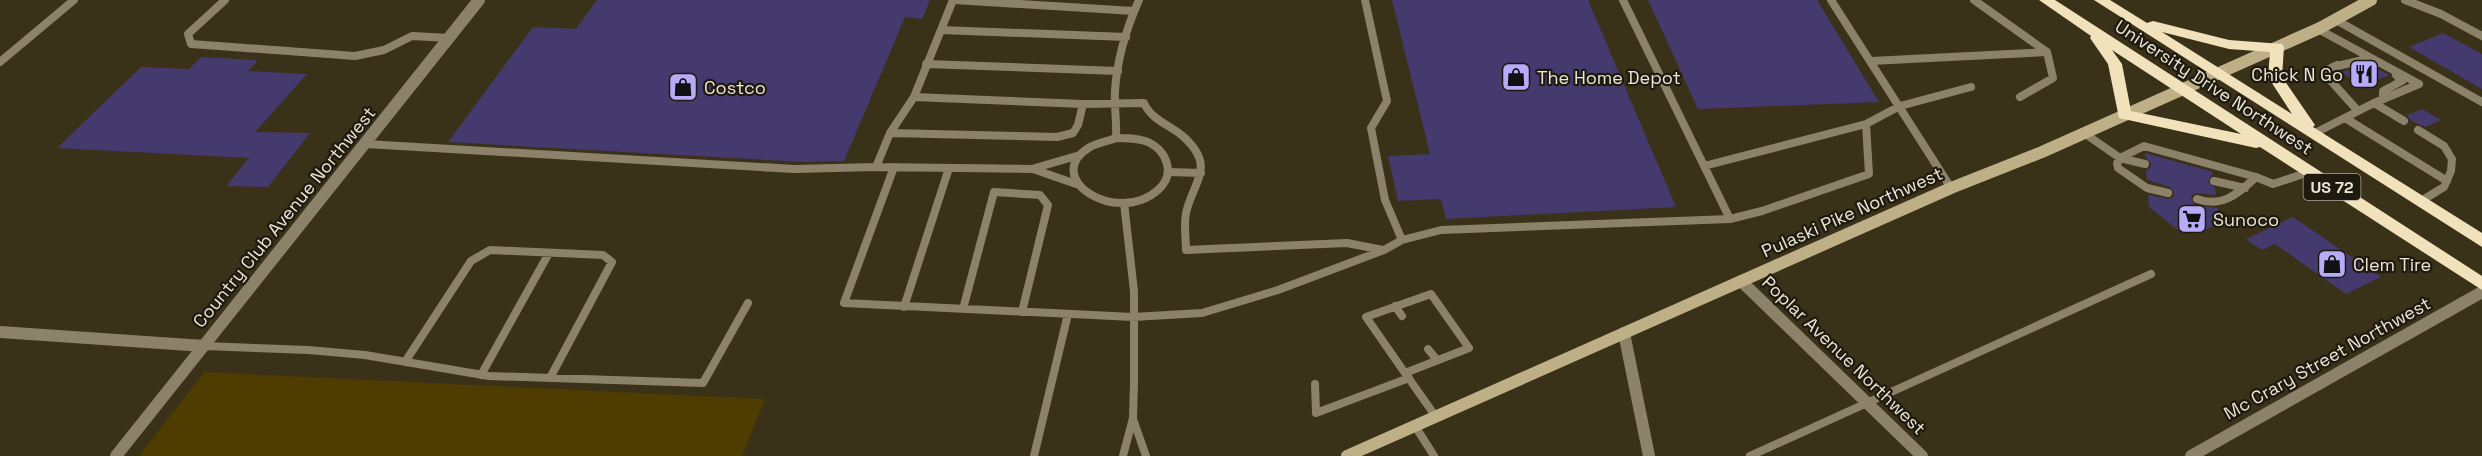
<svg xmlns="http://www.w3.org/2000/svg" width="2482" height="456" font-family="'Space Grotesk',sans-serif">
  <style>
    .green { fill: #4f3c00 }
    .building { fill: #443a6d }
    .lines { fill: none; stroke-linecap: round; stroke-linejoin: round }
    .service { stroke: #8c8269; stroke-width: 8 }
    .minor { stroke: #8c8269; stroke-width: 12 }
    .secondary { stroke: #bfaf87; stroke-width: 12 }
    .trunk { fill: #f2e2bc; fill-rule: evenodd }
    .labels { text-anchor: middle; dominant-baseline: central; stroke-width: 4.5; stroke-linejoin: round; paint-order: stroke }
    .shield { fill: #1e1a0f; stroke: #aea99b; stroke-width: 1.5 }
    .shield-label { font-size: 16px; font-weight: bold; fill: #ece6d7 }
    .poi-label { font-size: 18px; fill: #ece6d7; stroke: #1e1a0f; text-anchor: start }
    .street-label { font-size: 18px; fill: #ece6d7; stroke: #1e1a0f }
  </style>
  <rect width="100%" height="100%" fill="#3a3119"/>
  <path class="green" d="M204 372 765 399 742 456H139Z"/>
  <path class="building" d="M597 0H930L922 19 905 17 844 161 803 162 448 142 533 27 576 29Z
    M1392 0H1588L1676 207 1446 219 1441 199 1398 201 1388 156 1430 154Z
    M1648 0H1817L1879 102 1698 109Z
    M2443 33 2482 54V89L2409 47Z
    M201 57 258 60 248 71 307 74 255 132 310 133 268 187 226 186 249 158 57 148 141 67 189 69Z
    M2363 67 2376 68 2389 75 2363 86 2340 72Z
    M2422 109 2441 120 2425 127 2410 120 2407 115Z
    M2145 153 2213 172 2208 182 2215 188 2216 195 2196 193 2192 195 2191 200 2195 205 2218 208 2220 223 2196 234 2178 230 2149 207 2148 195 2169 199 2173 197 2174 192 2170 187 2147 180 2146 170 2150 168 2151 163 2145 157Z
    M2293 217 2381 277 2346 294 2275 244 2262 250 2246 239Z"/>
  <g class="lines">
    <path class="service" d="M225 0 188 34 191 44 355 56 384 50 412 36 450 38
      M955 0 1134 11
      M1365 0 1387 101 1371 128 1385 200 1402 240
      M1831 0 1951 188
      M2405 0 2441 14 2482 36
      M2336 20 2482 102
      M2318 29 2419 84
      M941 30 1126 37
      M1871 61 2047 52 1974 0
      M0 62 74 0
      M926 64 1118 71
      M2337 65 2323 72 2358 111
      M2333 67 2363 60 2374 62
      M2020 97 2053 78 2047 52
      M2383 99V91L2402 81 2396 75
      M2374 103 2404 121
      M1083 104 1144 103C1152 121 1171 125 1185 138 1214 166 1196 178 1187 209 1183 221 1186 237 1186 250L1347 243 1383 250
      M2345 118 2447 181
      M2418 130 2444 146 2452 159 2451 171 2444 187 2421 201
      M890 133 1057 137 1073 133 1078 125 1083 104 914 97
      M2084 133 2120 158 2145 164
      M2315 133 2374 103 2419 84
      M1116 138C1127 138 1138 138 1148 142 1167 151 1176 174 1158 190 1116 227 1040 177 1090 147 1098 143 1108 141 1116 138Z
      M1116 138C1117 122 1114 107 1115 91 1117 59 1126 29 1139 0
      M366 144 794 169 876 167 1033 169 1076 184
      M1704 166 1866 124
      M876 167 890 133 914 97 953 0
      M894 167 844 303 1133 317 1202 313 1278 290 1384 250 1402 240 1441 230 1730 219 1623 0
      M1035 168 1080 155
      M1169 172 1201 173
      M2256 177 2273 184 2309 172
      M2214 181 2245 188
      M2168 193 2147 188 2118 168 2117 163 2120 158 2144 146 2256 177C2238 194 2222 208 2197 199
      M1730 219 1762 211 1869 174 1866 124 1900 106 1971 87
      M1431 294 1469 348 1405 373 1366 317Z
      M1395 306 1402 316
      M904 307 949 168
      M963 309 994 192 1040 195 1048 205 1022 312
      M204 346 308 350 365 355 489 376 703 383 748 303
      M1428 349 1437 360
      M405 362 471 261 490 250 603 255 612 262 550 378
      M1405 373 1436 417
      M481 375 549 253
      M1315 384 1316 413 1409 378
      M1133 419 1146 456
      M1415 426 1434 456
      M1034 456 1068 314
      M1123 456 1133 418 1134 382V291L1124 203
      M1750 456 2151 274"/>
    <path class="minor" d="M1741 281 1922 456
      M0 332 204 346
      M1624 333 1649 456
      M116 456 479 0
      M2191 456 2482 292"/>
    <path class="secondary" d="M1347 456 1951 188 2042 152 2320 28 2371 0"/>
    <path class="trunk" d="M2039 0H2055L2482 276V290L2260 147 2256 148 2119 118 2108 64 2090 38 2091 36ZM2112 50 2241 134 2131 111 2122 64Z
      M2094 0H2110L2147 23 2153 21 2229 40 2282 44 2284 47 2282 77 2315 125 2313 127 2482 233V247ZM2162 32 2229 49 2270 52 2268 77 2292 114Z"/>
  </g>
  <defs>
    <g id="restaurant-square" transform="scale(1.5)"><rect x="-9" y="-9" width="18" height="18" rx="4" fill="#b7abf8" stroke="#1e1a0f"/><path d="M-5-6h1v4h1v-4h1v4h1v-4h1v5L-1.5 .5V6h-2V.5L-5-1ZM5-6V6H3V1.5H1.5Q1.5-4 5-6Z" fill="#111"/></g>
    <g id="shop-square" transform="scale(1.5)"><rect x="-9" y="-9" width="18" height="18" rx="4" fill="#b7abf8" stroke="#1e1a0f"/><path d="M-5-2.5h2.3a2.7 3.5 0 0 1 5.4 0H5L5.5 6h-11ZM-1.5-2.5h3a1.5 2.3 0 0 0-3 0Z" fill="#111"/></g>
    <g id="supermarket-square" transform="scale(1.5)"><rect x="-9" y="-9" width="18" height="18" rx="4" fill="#b7abf8" stroke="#1e1a0f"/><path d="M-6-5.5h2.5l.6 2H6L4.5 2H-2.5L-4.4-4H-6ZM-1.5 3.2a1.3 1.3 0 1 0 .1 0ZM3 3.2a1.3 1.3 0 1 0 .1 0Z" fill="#111"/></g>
  </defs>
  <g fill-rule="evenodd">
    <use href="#restaurant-square" x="2364" y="74"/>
    <use href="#shop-square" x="1516" y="77"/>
    <use href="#shop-square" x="683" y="87"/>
    <use href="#supermarket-square" x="2192" y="219"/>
    <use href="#shop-square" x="2332" y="264"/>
  </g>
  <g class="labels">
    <rect class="shield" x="2303.5" y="174" width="57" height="26" rx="4.5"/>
    <g class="shield-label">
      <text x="2332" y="187">US 72</text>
    </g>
    <g class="poi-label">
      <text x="2343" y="74" text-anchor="end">Chick N Go</text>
      <text x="1537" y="77">The Home Depot</text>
      <text x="704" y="87">Costco</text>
      <text x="2213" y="219">Sunoco</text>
      <text x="2353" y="264">Clem Tire</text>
    </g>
    <g class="street-label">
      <text transform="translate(2214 87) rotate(33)">University Drive Northwest</text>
      <text transform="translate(1852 212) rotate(-24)">Pulaski Pike Northwest</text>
      <text transform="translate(284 217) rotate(-51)">Country Club Avenue Northwest</text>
      <text transform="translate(1844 355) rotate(44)">Poplar Avenue Northwest</text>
      <text transform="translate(2327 358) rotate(-29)">Mc Crary Street Northwest</text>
    </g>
  </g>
</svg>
